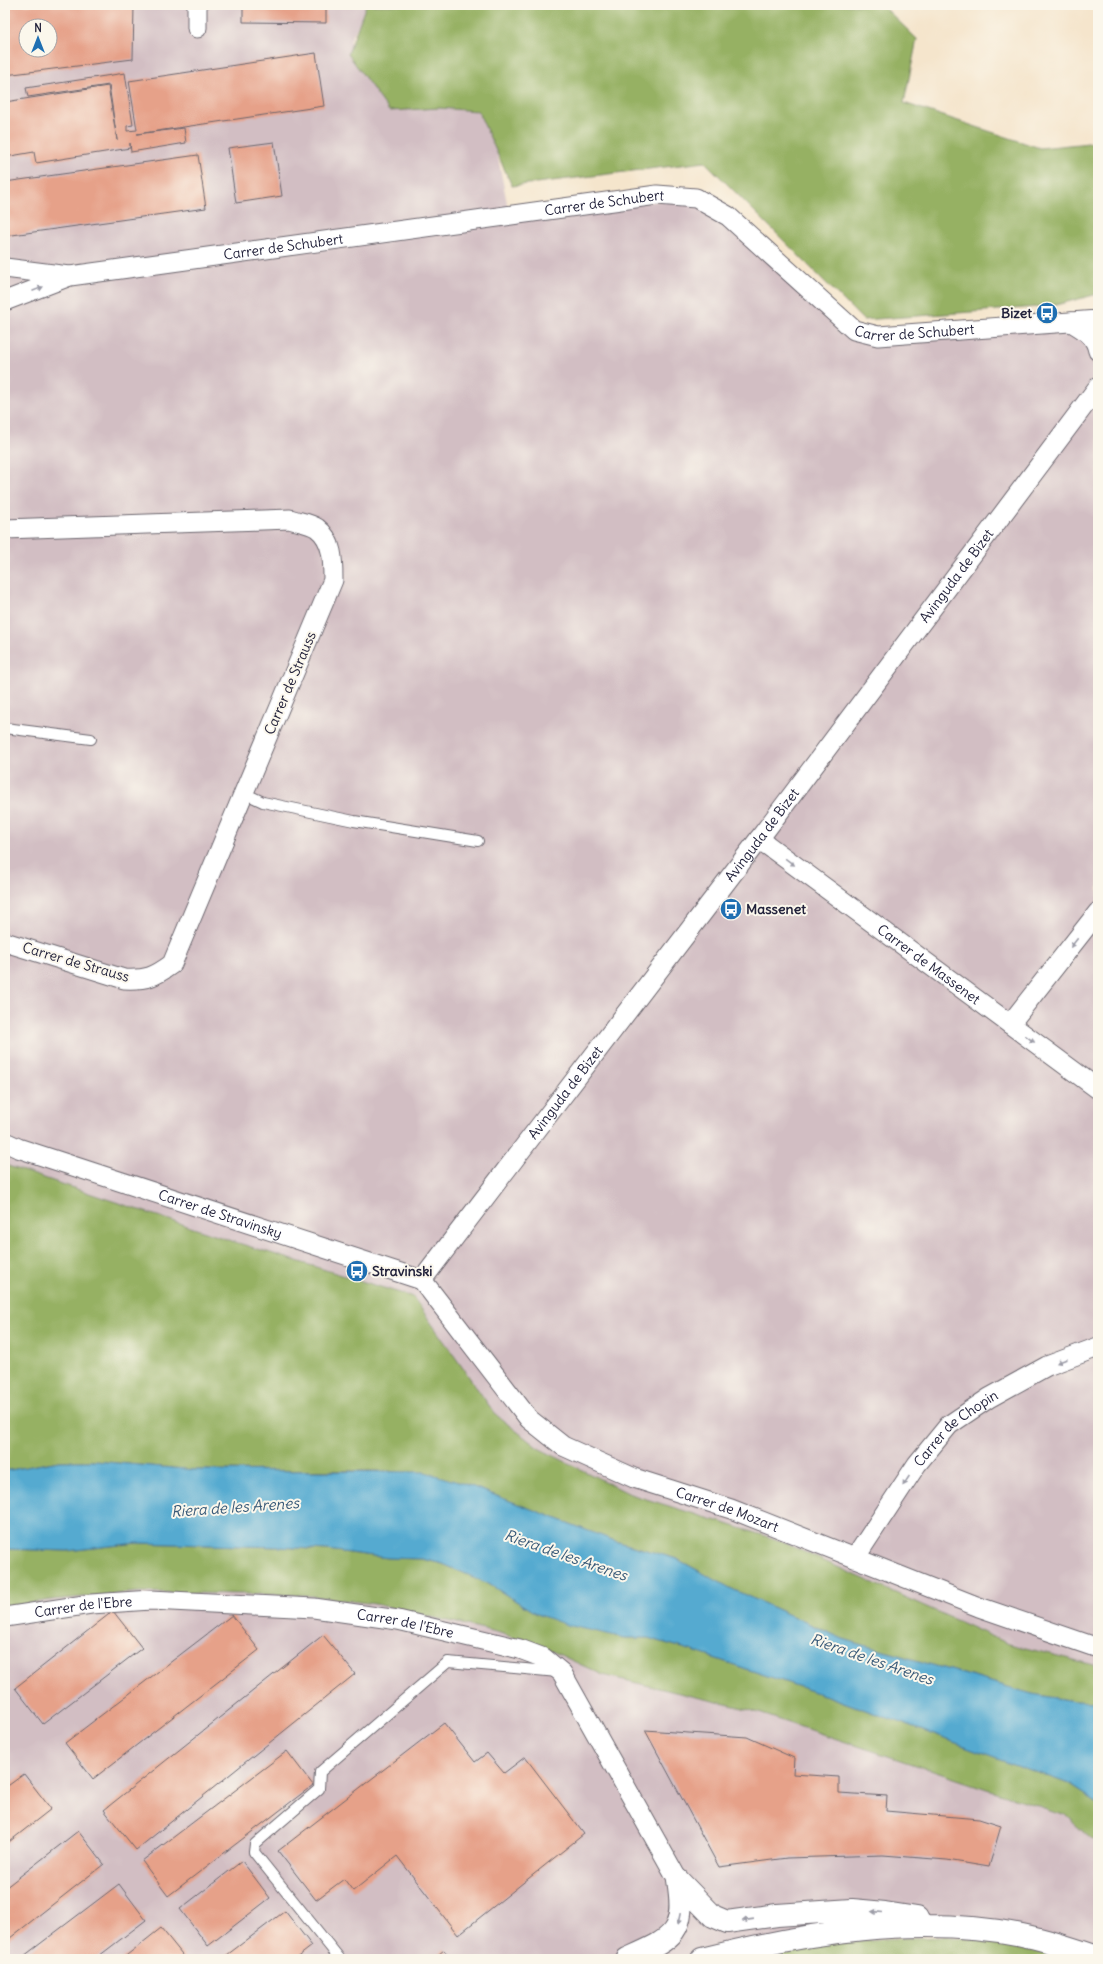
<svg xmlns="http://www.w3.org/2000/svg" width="1103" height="1964" font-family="Delius,sans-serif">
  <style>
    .industrial { fill: #d2bec3; fill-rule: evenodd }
    .forest { fill: #96b163; stroke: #5c6a4f }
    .water { fill: #54aad0; stroke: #3b6686 }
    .building { fill: #e6a189; fill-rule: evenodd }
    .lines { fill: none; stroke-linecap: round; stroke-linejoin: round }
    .service-casing { stroke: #6c666e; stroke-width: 12 }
    .minor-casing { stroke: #6c666e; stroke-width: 21 }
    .secondary-casing { stroke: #6c666e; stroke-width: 24 }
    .service { stroke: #fff; stroke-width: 10 }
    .minor { stroke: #fff; stroke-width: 19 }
    .secondary { stroke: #fff; stroke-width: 22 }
    .oneway { fill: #9c9ca7 }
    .labels { text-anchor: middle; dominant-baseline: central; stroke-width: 4; stroke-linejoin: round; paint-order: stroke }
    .street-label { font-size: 14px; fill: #22223b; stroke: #fbf7ec }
    .poi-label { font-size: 14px; font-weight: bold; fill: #22223b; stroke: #fbf7ec; text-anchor: start }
    .water-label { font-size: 15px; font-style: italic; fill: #365877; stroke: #fbf7ec }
  </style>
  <rect width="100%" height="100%" fill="#fbf7ec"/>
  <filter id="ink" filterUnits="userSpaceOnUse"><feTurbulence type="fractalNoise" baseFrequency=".025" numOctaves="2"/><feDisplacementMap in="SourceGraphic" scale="8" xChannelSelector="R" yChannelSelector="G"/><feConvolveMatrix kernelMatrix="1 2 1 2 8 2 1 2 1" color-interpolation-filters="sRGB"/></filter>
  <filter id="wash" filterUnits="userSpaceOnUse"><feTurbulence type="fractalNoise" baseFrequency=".012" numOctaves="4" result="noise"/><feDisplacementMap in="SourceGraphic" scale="16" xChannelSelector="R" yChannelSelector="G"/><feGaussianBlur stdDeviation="0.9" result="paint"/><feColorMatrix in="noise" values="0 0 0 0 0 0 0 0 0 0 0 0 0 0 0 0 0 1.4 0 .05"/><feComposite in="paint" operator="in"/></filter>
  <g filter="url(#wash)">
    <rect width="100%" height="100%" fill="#f5e5cc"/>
    <path class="industrial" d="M5 5H368L350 41 390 104 485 92 509 213 696 198 854 330 1098 320V1666L1009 1644 775 1539 630 1494 538 1448 495 1414 413 1297 238 1243 5 1165ZM26 26H50V50H26Z
      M139 1592 304 1595 375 1604 497 1632 554 1652 603 1675 747 1709 1066 1815 1091 1839 1098 1841V1950L957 1927 702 1959H5V1607L51 1600Z"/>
    <path class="forest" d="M366 5H882L917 39 904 103 1040 148 1098 142V294L1052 306 863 320 705 162 512 186 478 111 439 108 389 111 348 54Z
      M5 1165 238 1243 413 1297 495 1414 538 1448 630 1494 775 1539 1009 1644 1098 1666V1702L1074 1701 1032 1694 843 1639 732 1589 677 1559 615 1541 468 1485 389 1471 195 1470 95 1461H59L5 1471Z
      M137 1543 279 1547 327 1550 388 1558 422 1559 443 1564 487 1583 537 1614 625 1638H648L690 1650 827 1696 1069 1784 1098 1803V1841L1091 1839 1065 1815 747 1709 603 1675 554 1652 497 1632 375 1604 304 1595 139 1592 51 1600 5 1607V1549L67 1551Z
      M951 1937 1098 1949V1959H753C818 1940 884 1938 951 1937Z"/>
    <path class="water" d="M59 1461H95L195 1470 425 1472 468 1485 615 1541 677 1559 732 1589 843 1639 1032 1694 1074 1701 1098 1702V1803L1069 1784 827 1696 690 1650 648 1638H625L567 1625 537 1614 487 1583 443 1564 422 1559 388 1558 327 1550 279 1547 137 1543 67 1551 5 1549V1471Z"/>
    <g id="blocks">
      <path class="building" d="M5 5H134L133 59 5 75ZM26 26H50V50H26Z
        M243 5H326V23L243 22Z
        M316 53 324 106 137 134 184 128 186 143 131 152 130 143V148L36 163 34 152 5 157V102L108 86 117 140 109 85 28 97 26 88 125 73 133 125 127 126V131L137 130 129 81Z
        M274 142 282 196 236 203 228 148Z
        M198 155 206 208 5 236V182Z
        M113 1611 142 1648 43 1724 15 1688Z
        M232 1615 259 1650 93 1779 65 1743Z
        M323 1635 355 1674 136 1850 104 1810Z
        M444 1723 475 1762 487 1753 504 1773 525 1757 584 1834 458 1935 397 1856 353 1891 344 1879 316 1900 278 1851Z
        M645 1730 747 1737 794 1758 793 1774 839 1777V1793L887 1796 886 1811 979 1819 1001 1826 989 1867 947 1860 883 1855 787 1858 719 1867Z
        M287 1751 313 1785 168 1896 142 1861Z
        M24 1774 51 1809 5 1845V1788Z
        M78 1831 104 1864 5 1942V1888Z
        M242 1861 270 1898 208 1946 180 1909Z
        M119 1884 146 1920 95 1959H20Z
        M285 1911 312 1946 295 1959H224L223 1958Z
        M161 1928 186 1959H122Z
        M444 1950 451 1959H433Z"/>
    </g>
  </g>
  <g filter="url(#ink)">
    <use href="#blocks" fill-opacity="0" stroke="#6c666e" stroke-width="1"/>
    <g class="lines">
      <g class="service-casing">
        <path id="service" d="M5 728 91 739
          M244 793 263 802 354 821 478 841
          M340 1959 254 1852 255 1844 319 1789 320 1772 448 1662 558 1672"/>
      </g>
      <g class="minor-casing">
        <g id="minor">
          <path d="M197 28V5"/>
          <path d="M5 268 69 276"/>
          <path id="s1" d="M5 301 70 276 657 195 696 198 728 216 854 330 878 336 1098 320"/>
          <path d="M1071 322C1084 330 1095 335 1098 351"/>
          <path d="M5 529 290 519C298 522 310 523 317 528 333 540 333 561 333 580L172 964C154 977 147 980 124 979L5 942"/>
          <path id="s2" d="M759 839 1098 1089"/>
          <path d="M1010 1024 1098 912"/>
          <path id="s3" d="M5 1142 18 1148 422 1280"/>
          <path id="s4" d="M422 1280 759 839 1098 387"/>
          <path id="s5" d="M422 1280 529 1419 563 1446 634 1478 731 1509 979 1607 1098 1648"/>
          <path id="s6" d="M855 1558 917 1464 949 1425 989 1398 1047 1366 1098 1347"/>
          <path id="s7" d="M5 1617 91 1604 151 1600 314 1608 398 1620 520 1649 544 1658 562 1673 678 1880"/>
        </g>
      </g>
      <g class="secondary-casing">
        <path id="secondary" d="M678 1880 713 1916 727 1922 777 1915 852 1910 885 1913 917 1918
          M627 1959C672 1939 687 1934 678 1880
          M702 1959C805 1933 917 1914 1022 1935 1048 1940 1073 1949 1098 1957"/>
      </g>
      <use href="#service" class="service"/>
      <use href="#minor" class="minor"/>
      <use href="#secondary" class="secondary"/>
    </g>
    <defs><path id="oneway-solid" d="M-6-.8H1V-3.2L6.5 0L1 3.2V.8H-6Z"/></defs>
    <g class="oneway">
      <use href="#oneway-solid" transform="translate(38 289) rotate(-22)"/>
      <use href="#oneway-solid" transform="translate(790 862) rotate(36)"/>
      <use href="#oneway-solid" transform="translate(1074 943) rotate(128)"/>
      <use href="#oneway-solid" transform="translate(1030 1039) rotate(36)"/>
      <use href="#oneway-solid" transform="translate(1062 1361) rotate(159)"/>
      <use href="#oneway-solid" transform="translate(906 1481) rotate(124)"/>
      <use href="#oneway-solid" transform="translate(877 1912) rotate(-175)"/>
      <use href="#oneway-solid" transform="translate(679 1919) rotate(102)"/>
      <use href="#oneway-solid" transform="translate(748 1920) rotate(172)"/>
    </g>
  </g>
  <defs>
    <g id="bus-disc" transform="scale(1.15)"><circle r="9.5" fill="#1f6fb2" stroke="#fbf7ec"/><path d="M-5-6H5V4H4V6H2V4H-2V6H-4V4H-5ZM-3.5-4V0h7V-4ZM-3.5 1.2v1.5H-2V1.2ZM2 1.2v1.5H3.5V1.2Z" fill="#fff"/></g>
  </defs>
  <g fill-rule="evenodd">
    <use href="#bus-disc" x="1047" y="313"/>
    <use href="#bus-disc" x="731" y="909"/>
    <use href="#bus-disc" x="357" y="1271"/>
  </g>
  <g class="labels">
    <g class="street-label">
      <text stroke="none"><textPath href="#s1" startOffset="609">Carrer de Schubert</textPath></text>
      <text stroke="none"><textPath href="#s1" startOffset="285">Carrer de Schubert</textPath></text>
      <text stroke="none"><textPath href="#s1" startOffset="969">Carrer de Schubert</textPath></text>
      <text stroke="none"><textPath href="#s4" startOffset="884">Avinguda de Bizet</textPath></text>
      <text transform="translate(290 683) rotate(-67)">Carrer de Strauss</text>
      <text stroke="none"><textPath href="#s4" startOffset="560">Avinguda de Bizet</textPath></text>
      <text transform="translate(76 962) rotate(16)">Carrer de Strauss</text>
      <text stroke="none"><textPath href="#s2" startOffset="211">Carrer de Massenet</textPath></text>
      <text stroke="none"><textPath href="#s4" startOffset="236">Avinguda de Bizet</textPath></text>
      <text stroke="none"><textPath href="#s3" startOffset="227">Carrer de Stravinsky</textPath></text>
      <text stroke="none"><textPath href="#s6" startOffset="166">Carrer de Chopin</textPath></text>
      <text stroke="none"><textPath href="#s5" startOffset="395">Carrer de Mozart</textPath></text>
      <text stroke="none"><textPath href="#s7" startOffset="79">Carrer de l'Ebre</textPath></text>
      <text stroke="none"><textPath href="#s7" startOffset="403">Carrer de l'Ebre</textPath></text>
    </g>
    <g class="poi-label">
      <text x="1032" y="313" text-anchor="end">Bizet</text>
      <text x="746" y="909">Massenet</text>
      <text x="372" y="1271">Stravinski</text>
    </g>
    <g class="water-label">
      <text transform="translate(235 1507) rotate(-4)">Riera de les Arenes</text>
      <text transform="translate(566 1555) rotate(19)">Riera de les Arenes</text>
      <text transform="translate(872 1659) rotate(19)">Riera de les Arenes</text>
    </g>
  </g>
  <rect width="1103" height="1964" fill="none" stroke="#fbf7ec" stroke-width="20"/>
  <g transform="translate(38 38)"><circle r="19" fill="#fbf7ec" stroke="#a4a2a5"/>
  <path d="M0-3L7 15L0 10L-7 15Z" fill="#1f6fb2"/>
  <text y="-6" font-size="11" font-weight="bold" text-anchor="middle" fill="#22223b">N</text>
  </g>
</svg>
